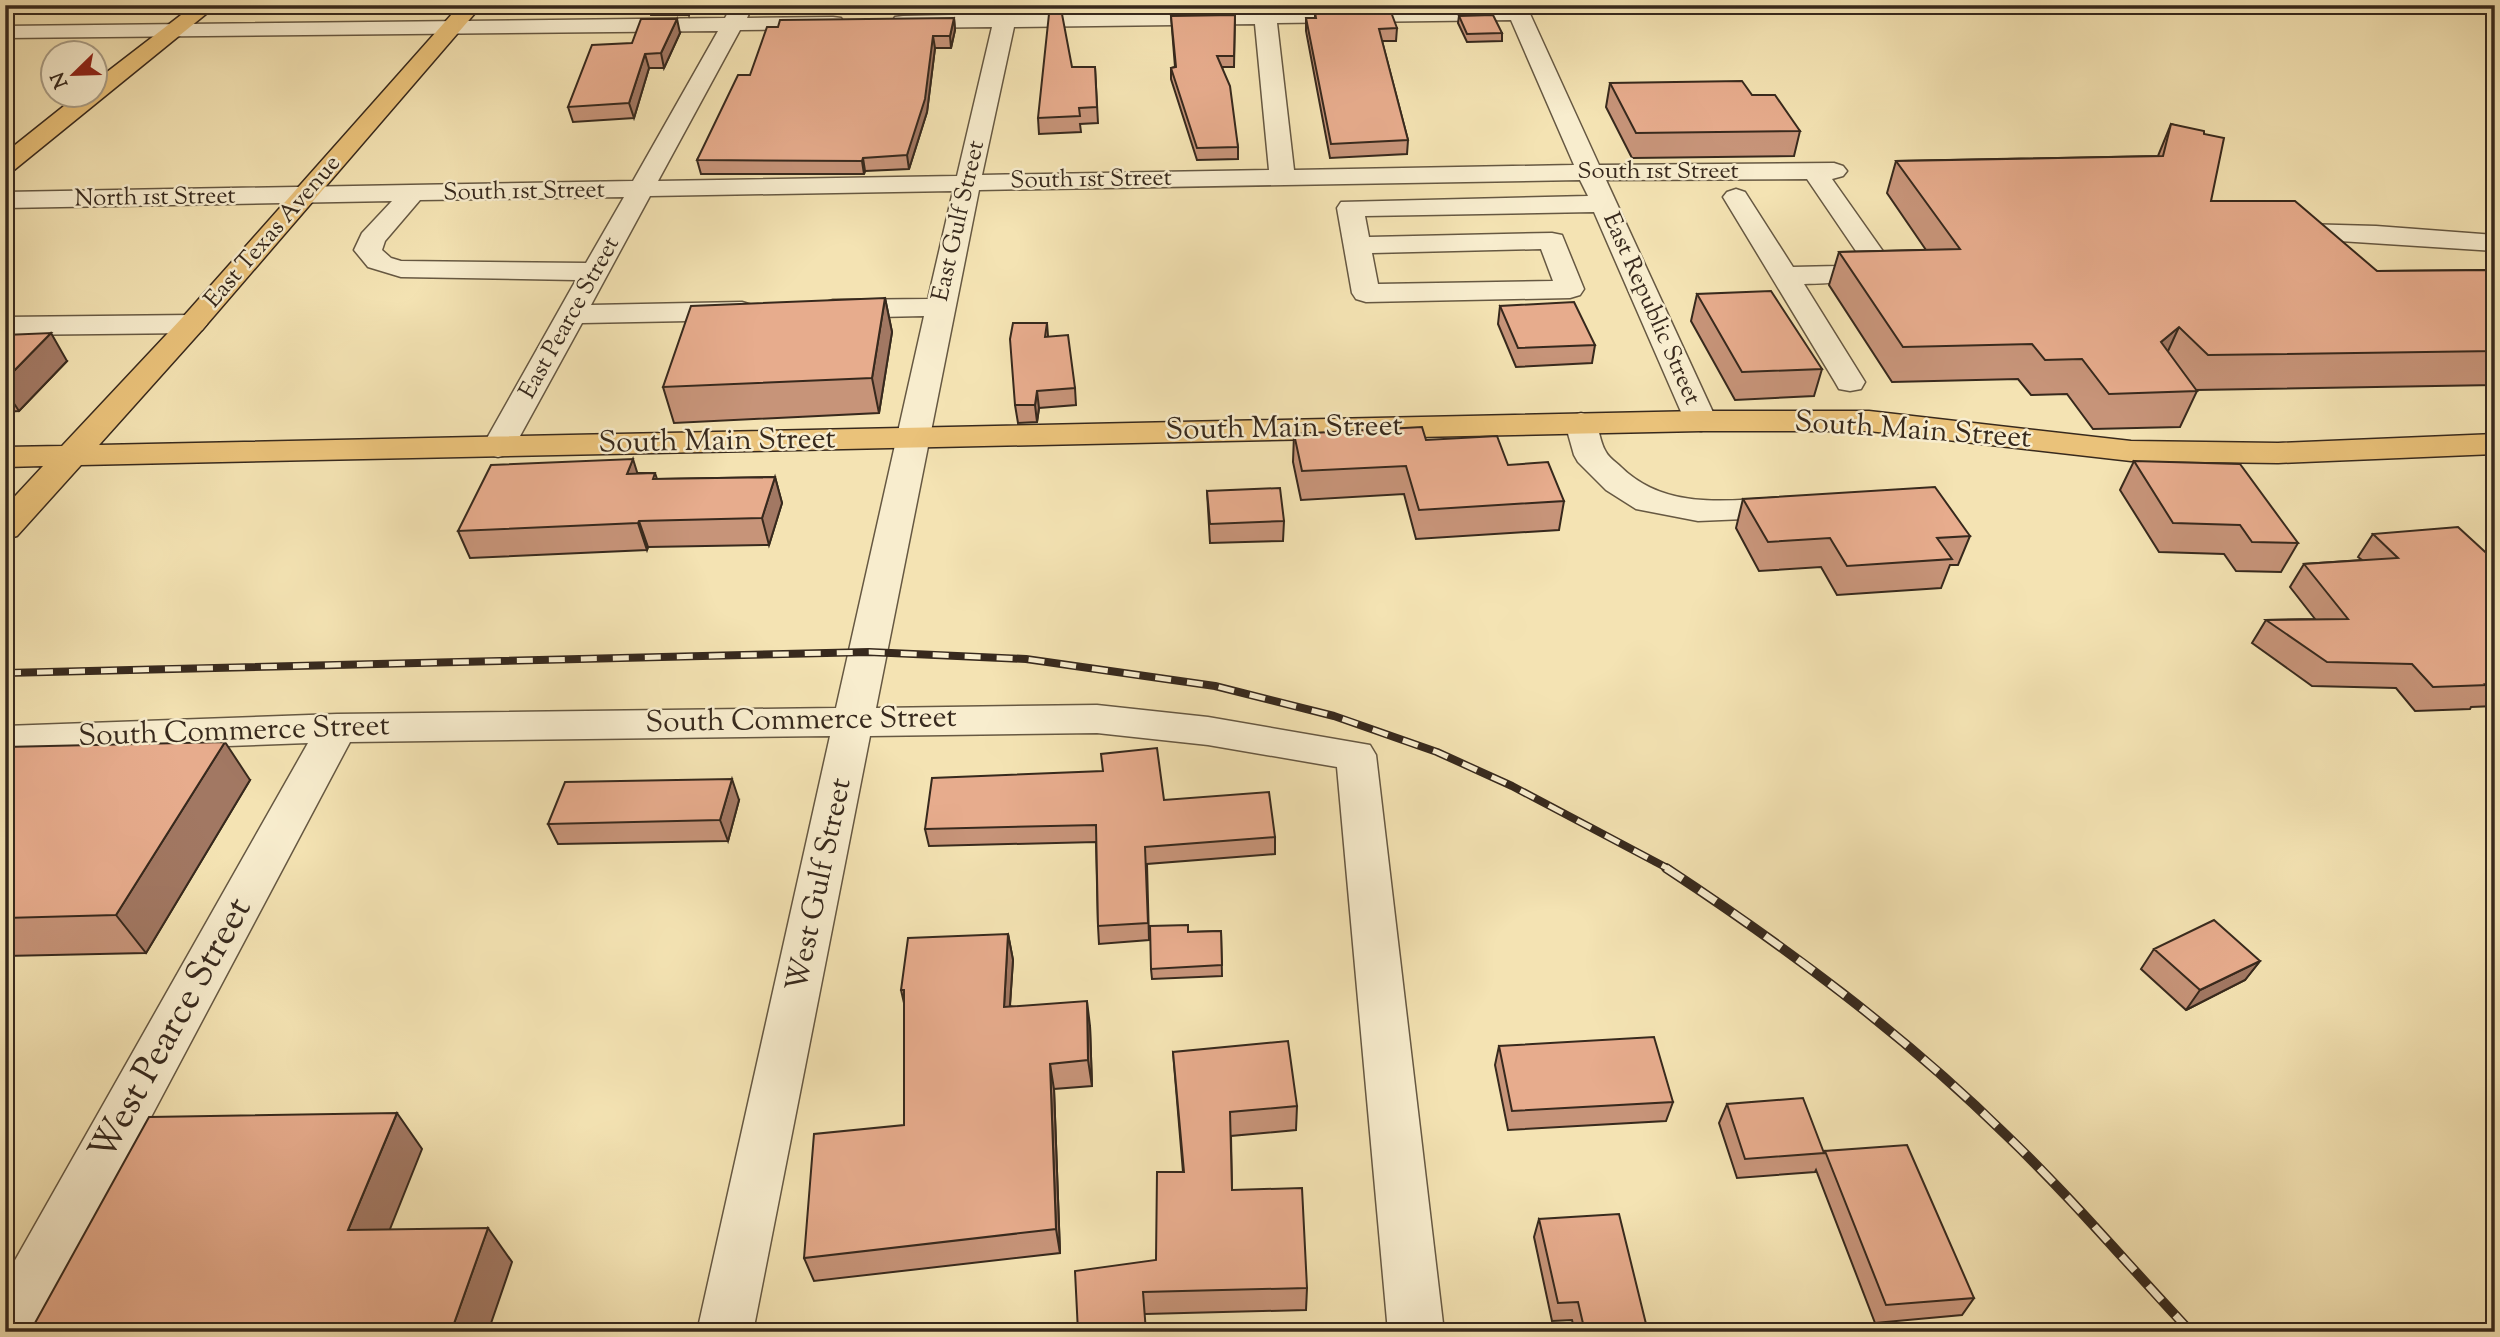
<svg xmlns="http://www.w3.org/2000/svg" width="2500" height="1337" font-family="'Sorts Mill Goudy',serif">
  <style>
    .lines { fill: none; stroke-linecap: round; stroke-linejoin: round }
    .minor-casing { stroke: #665842; stroke-width: 3 }
    .major-casing { stroke: #37291d; stroke-width: 3 }
    .minor { fill: #f8edce; fill-rule: evenodd }
    .major { fill: #eac27a; fill-rule: evenodd }
    .rail-far1-casing { stroke: #37291d; stroke-width: 8 }
    .rail-casing { stroke: #37291d; stroke-width: 10 }
    .rail-far1 { stroke: #f8edce; stroke-width: 5; stroke-dasharray: 16; stroke-linecap: butt }
    .rail { stroke: #f8edce; stroke-width: 7; stroke-dasharray: 20; stroke-linecap: butt }
    .wall { fill: #c79479; stroke: #37291d; stroke-width: 2 }
    .shaded-wall { fill: #a27863; stroke: #37291d; stroke-width: 2 }
    .building { fill: #e7ac8d; stroke: #37291d; stroke-width: 2 }
    .labels { text-anchor: middle; dominant-baseline: central; stroke-width: 5; stroke-linejoin: round; paint-order: stroke }
    .far-street-label { font-size: 24px; fill: #37291d; stroke: #f8edce }
    .street-label { font-size: 30px; fill: #37291d; stroke: #f8edce }
    .near-street-label { font-size: 37px; fill: #37291d; stroke: #f8edce }
  </style>
  <rect width="100%" height="100%" fill="#f4e3b3"/>
  <filter id="stains"><feTurbulence type="fractalNoise" baseFrequency=".00286" numOctaves="4"/><feColorMatrix values="0 0 0 0 .2 0 0 0 0 .09 0 0 0 0 .02 0 0 0 .5 -.17"/></filter>
  <radialGradient id="worn" r=".72"><stop offset=".6" stop-color="#630" stop-opacity="0"/><stop offset="1" stop-color="#630" stop-opacity=".3"/></radialGradient>
  <g class="lines">
    <g class="minor-casing">
      <path id="minor" d="M732 5H753L747 18 833 17 841 18 844 23 841 28 833 29 740 30 658 181 957 176 992 27 903 28 895 27 892 22 895 17 903 16 995 14 998 5H1018L1016 14 1254 11V5H1274L1275 11 1506 8 1505 5H1526L1599 165 1834 163 1843 166 1847 171 1843 176 1832 179 1887 257C1868 284 1832 283 1804 284L1865 382 1861 389 1850 391 1839 389 1835 382 1723 197 1727 192 1736 189 1745 192 1793 267 1838 266 1858 254 1807 179 1606 180 1717 421 1712 428 1701 431 1690 428 1685 421 1594 212 1365 216 1369 237 1552 233 1562 235 1584 289 1580 295 1570 298 1366 302 1356 299 1352 293 1337 208 1341 202 1588 196 1580 180 979 190 876 708 1097 705 1208 717 1370 745 1376 755 1444 1332H1388L1337 767 1208 745 1097 733 870 736 753 1332H697L830 736 350 742 37 1332H5V1278L308 743 5 754V726L337 714 836 708 924 316 833 318 823 315 819 309 823 303 833 300 928 299 953 191 650 196 591 305 742 302 752 305 756 311 752 317 742 320 582 323 514 447 510 454 498 457 486 454 482 447 576 280 401 277 368 267 354 250 362 233 392 201 5 208V192L633 181 718 31 5 38V26L725 18ZM1511 20 1574 165 1294 170 1277 23ZM1255 24 1269 170 982 175 1014 27ZM624 197 586 263 401 261 391 258 382 250 385 241 420 200ZM1541 249 1553 281 1378 284 1372 253Z
        M1849 5H1870L1871 7 1868 11C1859 14 1854 13 1849 5Z
        M2302 224 2376 226 2495 235V251L2293 238 2289 232 2293 226Z
        M192 315 202 318 207 324 202 330 192 333 5 335V317Z
        M1581 413 1592 416C1600 427 1599 441 1606 452 1609 458 1617 463 1621 467 1668 513 1734 499 1793 497L1805 500 1810 507 1805 514 1793 517 1698 521 1636 509 1606 490 1578 462 1574 455 1565 423 1570 416Z"/>
    </g>
    <g class="major-casing">
      <path id="major" d="M194 5H217L14 170 5 172V153L79 94H94V82Z
        M460 5H482L202 330 99 445 1701 411H1869L2131 441 2278 443 2495 434V454L2278 463 2131 461 1869 431H1701L81 465 17 536 5 539V507L43 466 5 467V447L62 446 182 318Z"/>
    </g>
    <use href="#minor" class="minor"/>
    <use href="#major" class="major"/>
    <g class="rail-far1-casing">
      <path id="rail-far1" d="M5 673 869 652 1026 659 1215 686 1334 716 1437 752 1512 786 1669 869"/>
    </g>
    <g class="rail-casing">
      <path id="rail" d="M1666 868C1786 947 1902 1033 2005 1134 2070 1196 2129 1266 2191 1332"/>
    </g>
    <use href="#rail-far1" class="rail-far1"/>
    <use href="#rail" class="rail"/>
  </g>
  <path class="wall" d="M648 5H699L698 10 690 11 689 15H651Z
    M784 5H966V10L785 14Z
    M1063 5H1236V9H1064Z
    M1311 5H1419L1311 8Z
    M1450 5H1483L1450 6Z
    M1315 13 1397 28 1396 41H1382L1408 140 1407 154 1330 158 1306 31V18H1315Z
    M1235 15 1234 67H1222L1238 147V159L1197 160 1171 79V68L1175 67 1171 16Z
    M1459 16 1502 33V41L1467 42 1458 23Z
    M954 18 955 30 951 48H935L927 112 909 169 865 171 864 174H701L697 160 750 75Z
    M680 33 664 68H649L634 118 573 122 568 107 632 43Z
    M1072 67H1095L1098 123 1080 124 1081 132 1039 134 1038 118Z
    M1610 83 1752 95 1800 131 1794 156 1632 158 1606 107Z
    M2171 124 2204 134 2211 201 2377 271 2495 270V385L2196 390 2197 391 2180 427 2093 429 2067 394 2031 395 2018 379 1892 382 1829 285 1839 252 1926 250 1887 193 1896 161 2158 156Z
    M1697 294 1822 369 1814 396 1735 400 1691 321Z
    M885 298 892 332 879 413 674 423 663 387Z
    M1500 306 1595 345 1592 363 1516 367 1498 324Z
    M1047 323 1048 336 1075 388 1076 405 1039 408 1037 422 1018 423 1015 405Z
    M5 335 67 361 19 411 5 412Z
    M1294 434 1508 465 1564 501 1559 530 1416 539 1404 494 1301 500 1293 462Z
    M2134 461 2298 543 2281 572 2236 571 2224 554 2159 552 2120 490Z
    M637 473H655L657 479 775 477 782 503 769 545 648 547 647 550 470 558 458 531Z
    M1207 491 1284 521 1283 541 1210 543Z
    M1743 499 1970 536 1958 565H1950L1941 588 1837 595 1821 567 1759 571 1736 528Z
    M2373 534 2495 561V706L2471 707 2470 709 2415 711 2396 688 2312 686 2252 643 2266 620 2315 619 2290 587 2304 564 2362 560 2358 557Z
    M5 747 250 780 146 953 5 956Z
    M739 800 728 841 558 844 548 824Z
    M1164 800 1275 837V854L1147 864 1149 940 1099 944 1098 926 1096 842 929 846 925 829Z
    M1221 931 1222 976 1152 979 1151 969 1188 932Z
    M1008 934 1013 960 1010 1006 1090 1026 1092 1086 1054 1089 1060 1253 814 1281 804 1258 904 1125V1003L901 990Z
    M2154 949 2260 961 2245 980 2186 1010 2141 969Z
    M1499 1046 1673 1102 1666 1121 1508 1130 1495 1065Z
    M1173 1052 1297 1106 1296 1130 1231 1136 1232 1190 1307 1288 1306 1310 1145 1314 1078 1332 1156 1260 1183 1172Z
    M1727 1104 1824 1152 1825 1151 1974 1298 1962 1315 1875 1323 1816 1170 1815 1172 1737 1178 1719 1123Z
    M1539 1219 1648 1332H1575L1572 1320 1552 1321 1534 1237Z"/>
  <path class="shaded-wall" d="M686 5H689L690 11 689 15Z
    M954 18 955 30 951 48 950 36Z
    M677 19 680 33 664 68 661 53Z
    M933 36 935 48 927 112 909 169 907 155Z
    M645 54 649 68 634 118 629 103Z
    M863 158 865 171 864 174 862 161Z
    M885 298 892 332 879 413 872 378Z
    M2179 327 2163 362 2161 342Z
    M51 333 67 361 19 411 5 390V380Z
    M1037 391 1039 408 1037 422 1035 405Z
    M633 459 641 485 627 474Z
    M775 477 782 503 769 545 762 518Z
    M639 521 648 547 647 550 638 523Z
    M225 742 250 780 146 953 116 915Z
    M732 779 739 800 728 841 720 820Z
    M1008 934 1013 960 1008 1032 1004 1007Z
    M2260 961 2245 980 2186 1010 2200 990Z
    M1087 1001 1090 1026 1092 1086 1088 1060Z
    M1050 1064 1054 1089 1060 1253 1056 1229Z
    M397 1113 422 1149 376 1264 348 1230Z
    M488 1228 512 1262 488 1332H451Z"/>
  <path class="building" d="M1391 12 1397 28 1379 29 1408 140 1331 144 1306 18H1316L1315 13Z
    M1049 14H1062L1072 67H1095L1097 107 1079 108 1080 116 1038 118Z
    M1235 15 1234 56H1217L1230 86 1238 147 1197 148 1171 68 1176 67 1171 16Z
    M1493 15 1502 33 1467 34 1459 16Z
    M954 18 950 36H933L925 99 907 155 863 158 862 161 697 160 738 75H750L767 27H778L780 20Z
    M641 19H677L661 53 645 54 629 103 568 107 592 45 632 43Z
    M1742 81 1752 95H1775L1800 131 1636 133 1610 83Z
    M2171 124 2204 131V134L2224 138 2211 201H2295L2377 271 2495 270V351L2208 355 2179 327 2161 342 2197 391 2109 394 2082 359 2045 360 2032 344 1903 347 1839 252 1960 249 1896 161 2163 156Z
    M1771 291 1822 369 1742 372 1697 294Z
    M885 298 872 378 663 387 691 306Z
    M1574 302 1595 345 1518 348 1500 306Z
    M1013 323H1047L1045 337 1068 335 1075 388 1037 391 1035 405H1015L1010 339Z
    M51 333 5 380V335Z
    M1422 427 1426 440 1497 436 1508 465 1548 462 1564 501 1419 510 1406 466 1302 471 1294 434Z
    M633 459 627 474 655 473 653 479 775 477 762 518 639 521 638 523 458 531 491 465Z
    M2134 461 2240 464 2298 543 2252 542 2240 525 2173 523Z
    M1935 487 1970 536 1937 538 1952 559 1847 566 1830 538 1768 542 1743 499Z
    M1280 488 1284 521 1210 524 1207 491Z
    M2458 527 2495 561V683L2486 684 2488 685 2433 687 2412 664 2327 662 2266 620 2348 619 2304 564 2398 558 2373 534Z
    M225 742 116 915 5 918V747Z
    M1157 748 1164 800 1269 792 1275 837 1145 847 1148 923 1098 926 1096 825 925 829 932 778 1103 771 1101 754Z
    M732 779 720 820 548 824 565 782Z
    M2214 920 2260 961 2200 990 2154 949Z
    M1188 925V932L1221 931 1222 965 1151 969 1150 926Z
    M1008 934 1004 1007 1087 1001 1088 1060 1050 1064 1056 1229 804 1258 814 1134 904 1125V990H901L908 938Z
    M1654 1037 1673 1102 1512 1111 1499 1046Z
    M1288 1041 1297 1106 1230 1112 1232 1190 1302 1188 1307 1288 1143 1292 1146 1332H1078L1075 1271 1156 1260 1157 1172H1184L1173 1052Z
    M1803 1098 1824 1153 1745 1159 1727 1104Z
    M397 1113 348 1230 488 1228 451 1332H30L149 1117Z
    M1907 1145 1974 1298 1886 1305 1825 1151Z
    M1619 1214 1648 1332H1585L1578 1302 1558 1303 1539 1219Z"/>
  <g class="labels">
    <g class="far-street-label">
      <text x="1658" y="172">South 1st Street</text>
      <text transform="translate(1091 180) rotate(-1)">South 1st Street</text>
      <text transform="translate(524 192) rotate(-1)">South 1st Street</text>
      <text transform="translate(155 198) rotate(-1)">North 1st Street</text>
      <text transform="translate(959 221) rotate(-77)">East Gulf Street</text>
      <text transform="translate(273 232) rotate(-49)">East Texas Avenue</text>
      <text transform="translate(1651 309) rotate(66)">East Republic Street</text>
      <text transform="translate(570 318) rotate(-61)">East Pearce Street</text>
    </g>
    <g class="street-label">
      <text transform="translate(1284 429) rotate(-1)">South Main Street</text>
      <text transform="translate(1913 431) rotate(4)">South Main Street</text>
      <text transform="translate(717 442) rotate(-1)">South Main Street</text>
      <text transform="translate(801 721) rotate(-1)">South Commerce Street</text>
      <text transform="translate(234 732) rotate(-2)">South Commerce Street</text>
      <text transform="translate(820 885) rotate(-78)">West Gulf Street</text>
    </g>
    <g class="near-street-label">
      <text transform="translate(172 1030) rotate(-61)">West Pearce Street</text>
    </g>
  </g>
  <rect width="2500" height="1337" fill="none" stroke="#f4e3b3" stroke-width="28"/>
  <rect x="7" y="7" width="2486" height="1323" fill="none" stroke="#37291d" stroke-width="3.5"/>
  <rect x="14" y="14" width="2472" height="1309" fill="none" stroke="#37291d" stroke-width="2"/>
  <g transform="translate(74 74) rotate(247)"><circle r="33" fill="#f8edce" stroke="#ab9f87" stroke-width="2"/>
  <path d="M0-5L12 26L0 18L-12 26Z" fill="#8f2418"/>
  <text y="-10" font-size="19" font-weight="bold" text-anchor="middle" fill="#37291d">N</text>
  </g>
  <rect width="100%" height="100%" filter="url(#stains)"/>
  <rect width="100%" height="100%" fill="url(#worn)"/>
</svg>
